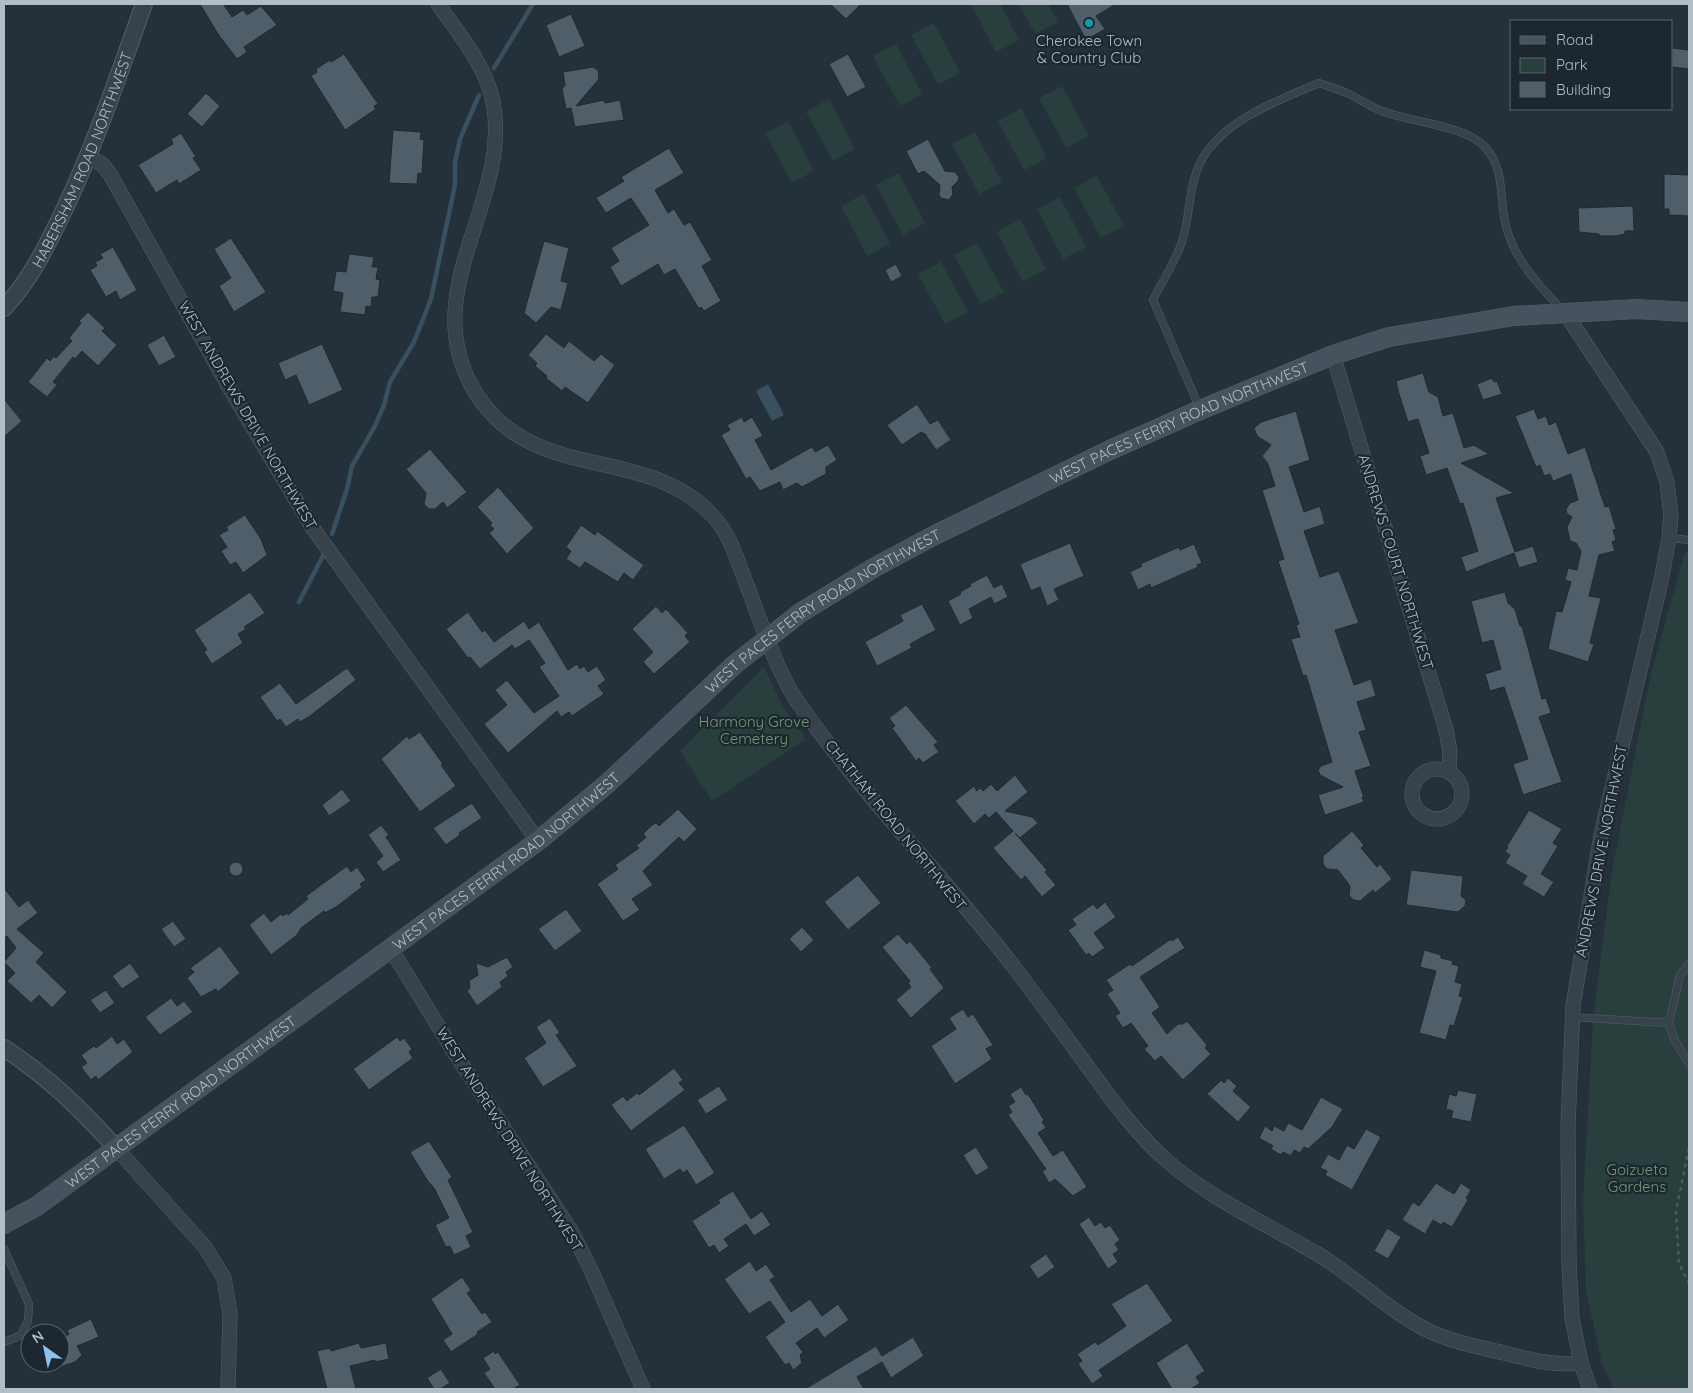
<svg xmlns="http://www.w3.org/2000/svg" width="1693" height="1393" font-family="Quicksand,sans-serif">
  <style>
    .green { fill: #293f3d }
    .water { fill: #385060 }
    .lines { fill: none; stroke-linecap: round; stroke-linejoin: round }
    .stream { stroke: #385060; stroke-width: 4.5 }
    .building { fill: #4f5e68; stroke: #1f2932 }
    .service-casing { stroke: #566069; stroke-width: 8 }
    .minor-casing { stroke: #566069; stroke-width: 15 }
    .tertiary-casing { stroke: #566069; stroke-width: 18 }
    .secondary-casing { stroke: #566069; stroke-width: 20 }
    .path { stroke: #475c5b; stroke-width: 2.5; stroke-dasharray: 4 4; stroke-linecap: butt }
    .service { stroke: #37424b; stroke-width: 7 }
    .minor { stroke: #37424b; stroke-width: 14 }
    .tertiary { stroke: #37424b; stroke-width: 16 }
    .secondary { stroke: #46525d; stroke-width: 19 }
    .culture-dot { fill: #0f9aa8; stroke: #1d2730; stroke-width: 2 }
    .labels { text-anchor: middle; dominant-baseline: central; stroke-width: 4.5; stroke-linejoin: round; paint-order: stroke }
    .poi-label { font-size: 15px; fill: #b3bdc6; stroke: #1d2730 }
    .street-label { font-size: 15px; fill: #b3bdc6; stroke: #1d2730 }
    .park-label { font-size: 15px; fill: #729b75; stroke: #1d2730 }
  </style>
  <rect width="100%" height="100%" fill="#24313a"/>
  <path class="green" d="M971 4H1000L1019 40 996 52Z
    M1019 4H1048L1058 22 1035 34Z
    M934 23 960 73 938 85 911 35Z
    M896 44 922 94 900 106 873 56Z
    M1062 86 1089 136 1066 148 1039 98Z
    M829 99 855 149 833 161 806 112Z
    M1021 108 1047 158 1024 170 998 121Z
    M788 121 814 171 792 183 765 133Z
    M975 132 1002 182 979 194 952 144Z
    M899 173 925 223 903 235 876 185Z
    M1097 176 1124 226 1101 238 1074 188Z
    M864 194 890 244 867 256 841 206Z
    M1060 197 1086 247 1063 259 1037 209Z
    M1020 219 1046 269 1023 282 997 232Z
    M977 243 1004 292 981 304 954 255Z
    M941 262 968 312 945 324 918 274Z
    M1685 552H1689V1389H1614L1602 1364 1586 1290 1583 1203 1593 1018 1612 870 1651 674Z
    M764 667 781 703 806 739 712 801 680 751Z"/>
  <path class="water" d="M768 384 784 415 772 421 756 391Z"/>
  <g class="lines">
    <path class="stream" d="M494 68 533 4
      M332 534 347 489 352 466 375 426 384 405 390 382 414 342 431 299 455 185V162L460 139 479 95
      M299 602 324 554"/>
  </g>
  <path class="building" d="M200 4H223L232 17 243 10 247 15 261 6 277 25 244 47 247 52 237 59 218 34Z
    M830 4H861L846 19Z
    M1067 4H1116L1096 16 1105 29 1086 40Z
    M571 14 585 46 559 57 546 25Z
    M1672 48 1689 50V69L1672 67Z
    M344 54 378 104 374 106 376 109 345 130 311 76 317 72 316 69 330 60 331 62Z
    M848 54 866 87 847 97 829 64Z
    M593 67 598 70 599 79 576 106 604 100 605 103 620 100 624 120 575 127 571 108 566 109 562 89 565 85 563 72Z
    M206 93 220 106 202 127 187 114Z
    M393 130 421 132 420 139 424 140 422 174 418 173 417 184 389 183Z
    M181 133 196 157 193 158 201 170 179 184 177 180 156 193 138 165 173 144 171 139Z
    M928 139 945 171 955 172 959 177 958 181 952 187 953 194 949 200 941 198 939 195 940 185 924 171 918 174 906 151Z
    M669 148 684 173 655 190 668 213 674 209 684 225 690 222 712 260 702 266 721 301 704 311 701 307 699 309 675 269 664 275 658 264 621 286 610 267 619 261 611 248 649 225 631 198 606 213 596 198 624 181 621 177Z
    M1664 174 1689 175V216L1669 215V209H1664Z
    M1633 206 1634 231H1625V234L1615 236H1599V234L1579 232 1578 208Z
    M231 238 266 292 234 312 219 286 231 278 214 249Z
    M544 241 569 248 561 281 568 283 561 310 551 307 536 323 524 313Z
    M113 247 137 290 120 300 116 291 106 297 90 270 97 266 95 262 103 258 100 254Z
    M349 254 374 257 372 267H378L376 279 380 280 378 297H372L371 307 366 306 365 315 340 312 343 293 333 291 336 271 346 272Z
    M896 264 902 276 891 282 885 270Z
    M88 312 105 328 102 331 117 345 98 366 82 351 75 359 73 357 53 382 57 385 47 397 28 382 47 358 50 361 54 356 56 358 72 341 69 338 81 323 79 321Z
    M546 334 564 348 569 341 594 361 601 354 615 365 588 403 565 387 562 391 546 378 547 376 535 366 537 363 528 355Z
    M164 335 176 357 159 366 147 345Z
    M322 344 343 390 309 405 296 375 285 380 278 363Z
    M1423 373 1429 392 1438 397 1443 416 1453 413 1464 448 1474 445 1489 454 1461 463 1514 493 1496 498 1515 552 1533 546 1538 562 1519 568 1514 553 1466 572 1461 557 1478 551 1463 503 1460 504 1447 468 1426 475 1420 456 1429 453 1418 419 1408 422 1399 394 1396 381Z
    M1492 378 1494 382 1497 381 1502 394 1483 400 1477 384Z
    M4 399 22 421 4 437Z
    M917 404 930 424 938 420 951 440 936 450 925 434 921 432 902 445 887 425Z
    M1534 409 1538 419 1546 416 1549 425 1556 422 1568 454 1585 447 1605 507 1609 506 1616 529 1613 530 1616 540 1612 542 1615 551 1599 555 1589 596 1601 598 1590 643 1594 644 1588 662 1548 649 1556 611 1562 612 1571 582 1565 580 1568 568 1577 570 1581 551 1576 543 1570 541 1567 527 1572 517 1567 514 1566 509 1570 503 1578 500 1571 474 1553 481 1550 474 1544 476 1540 465 1536 467 1515 416Z
    M1296 411 1310 460 1289 467 1304 512 1320 506 1325 524 1304 531 1320 577 1339 571 1359 623 1335 630 1354 685 1371 679 1376 696 1357 702 1366 730 1359 732 1371 766 1355 771 1364 798 1362 797 1364 802 1325 815 1318 795 1343 787 1320 775 1318 770 1321 766 1332 762 1306 675 1303 676 1291 639 1300 637 1296 625 1299 624 1278 561 1284 559 1262 490 1275 486 1268 464 1262 456 1271 445 1257 436 1254 428 1261 422Z
    M742 417 744 422 752 417 763 436 755 440 771 470 812 447 815 452 828 445 837 460 826 467V474L802 487 797 483 783 490 780 482 760 491 750 477 746 479 721 435 730 430 727 425Z
    M430 449 467 492 447 508 443 502 435 509H429L424 504 426 493 406 469Z
    M498 487 534 528 507 554 489 533 494 529 490 525 492 523 477 507Z
    M245 515 261 539 267 555 243 573 236 562 230 565 221 551 227 547 219 535 228 530 226 527Z
    M581 525 595 535 597 531 644 565 633 580 624 573 618 582 585 562 580 568 566 559 571 551 566 547Z
    M1070 543 1084 576 1054 589 1059 600 1047 606 1040 587 1031 591 1020 564Z
    M1194 544 1202 563 1197 565 1198 567 1151 588 1150 584 1138 590 1130 572 1142 566 1140 564 1179 547 1180 550Z
    M987 575 994 588 1002 584 1008 597 994 604 991 597 969 609 973 618 960 625 948 601 961 594 960 592 971 586 970 584Z
    M250 592 265 613 244 627 246 629 238 634 243 643 212 664 204 652 207 650 194 630Z
    M1505 592 1508 603 1515 609 1520 626H1522L1542 699 1546 698 1551 713 1539 717 1562 782 1523 795 1513 764 1528 759 1504 687 1490 691 1485 674 1501 669 1493 640 1482 643 1471 601Z
    M922 604 936 630 910 644 912 648 877 666 865 642 903 621 900 615Z
    M656 606 662 613 666 609 688 633 685 636 690 642 654 674 643 662 653 652 632 629Z
    M468 612 482 632 485 630 494 642 524 621 529 629 539 622 568 670 577 664 580 669 584 666 588 672 597 666 606 680 598 686 604 694 572 716 569 712 561 717 557 711 508 753 484 724 507 705 495 690 507 680 534 713 559 696 539 667 545 663 529 640 515 649 512 645 480 669 470 657 468 658 446 629Z
    M347 668 356 680 310 716 300 722 298 719 286 727 280 719 277 721 260 697 280 683 296 704Z
    M906 705 938 742 934 745 939 752 923 763 919 758 916 761 892 728 895 726 889 718Z
    M420 732 443 764 441 765 456 786 420 812 381 759 407 736 409 739Z
    M1015 775 1028 792 1005 811 1032 817 1038 823 1020 838 1015 833 1047 870 1045 872 1056 885 1042 897 1025 876 1021 880 993 848 1013 831 996 812 989 818 985 814 974 824 955 801 974 786 977 791 980 788 983 791 991 784 997 791Z
    M342 789 351 801 329 816 322 805Z
    M472 803 482 818 459 833 460 835 446 845 433 828Z
    M678 809 697 829 684 842 679 837 643 871 653 885 632 899 640 910 623 921 597 884 618 869 615 865 639 848 636 846 646 837 643 834 652 825 656 823 659 826Z
    M1529 810 1562 829 1553 843 1558 846 1541 874 1554 882 1544 897 1522 884 1527 876 1505 863 1510 855 1505 852 1508 847 1507 846Z
    M381 825 389 835 386 837 401 860 383 872 376 862 383 856 368 835Z
    M1352 831 1364 845 1361 848 1377 867 1380 864 1392 879 1375 893 1373 890 1360 901 1353 900 1349 895 1350 886 1338 870 1327 869 1323 864V856Z
    M229 869a7 7 0 1 1 14 0a7 7 0 1 1-14 0Z
    M347 866 351 872 357 867 366 880 360 884 362 887 336 907 325 913 324 911 301 928 297 935 271 955 249 925 264 913 271 922 281 914 283 916 287 913 288 915 308 899 306 896Z
    M1411 870 1463 876 1461 896 1466 900 1465 906 1458 912 1406 905Z
    M858 875 881 903 848 930 824 902Z
    M4 888 19 907 28 900 38 913 17 929 44 953 36 962 67 992 52 1008 39 995 31 1003 7 981 15 973 4 962 16 948 7 936 4 939Z
    M1105 902 1116 917 1094 933 1105 948 1092 957 1089 953 1086 955 1068 930 1076 925 1072 919 1093 904 1097 909Z
    M566 909 582 931 555 951 538 929Z
    M173 921 186 939 174 947 161 929Z
    M802 927 814 940 801 952 789 939Z
    M898 934 907 944 910 941 932 968 930 969 944 988 911 1018 896 1000 911 987 908 983 910 981 882 947Z
    M1178 937 1185 948 1140 977 1160 1007 1152 1013 1167 1034 1178 1024H1183L1187 1021 1207 1045 1205 1048 1211 1054 1183 1080 1161 1056 1155 1061 1144 1049 1148 1046 1131 1023 1123 1028 1115 1016 1120 1013 1107 994 1113 990 1106 980 1130 964 1132 966 1171 939 1172 941Z
    M220 946 240 973 218 992 216 989 201 997 187 978 194 972 190 968Z
    M1424 950 1441 955V958L1453 961 1452 964 1459 966 1455 982 1462 984 1459 996 1463 997 1454 1026 1450 1025 1446 1040 1419 1033 1436 971 1420 967Z
    M507 957 513 967 506 972 508 976 500 982 502 987 477 1006 467 991 470 988 469 981 478 975 476 963 488 967Z
    M130 963 140 977 122 989 112 976Z
    M106 990 115 1003 100 1013 90 1000Z
    M171 998 177 1006 184 1001 193 1012 160 1035 145 1017Z
    M963 1009 968 1017 973 1014 993 1045 986 1049 992 1059 955 1084 931 1046 956 1029 949 1018Z
    M550 1018 560 1033 556 1035 577 1066 543 1087 524 1058 546 1043 536 1027Z
    M112 1036 117 1044 124 1039 133 1052 98 1080 96 1076 91 1080 81 1067 87 1063 81 1055 94 1046 96 1048Z
    M397 1037 400 1041 404 1038 412 1049 409 1052 413 1058 369 1090 353 1069Z
    M674 1068 683 1080 679 1083 685 1090 631 1131 611 1105 623 1096 627 1101 637 1093 639 1095Z
    M1228 1078 1237 1086 1233 1091 1251 1107 1238 1122 1207 1094 1221 1080 1224 1083Z
    M719 1086 728 1100 706 1114 697 1100Z
    M1021 1087 1026 1095 1028 1094 1044 1120 1042 1122 1046 1128 1038 1133 1053 1156 1063 1150 1087 1187 1073 1196 1055 1179 1049 1183 1042 1171 1046 1169 1008 1115 1012 1112 1008 1106 1015 1102 1010 1094Z
    M1458 1090 1477 1094 1471 1122 1451 1118 1453 1111 1446 1109 1449 1094 1456 1096Z
    M1321 1097 1343 1109 1332 1127 1308 1149 1304 1147 1300 1153 1294 1150 1291 1156 1283 1152 1281 1155 1271 1149 1273 1146 1259 1138 1265 1126 1272 1131 1274 1126 1284 1131 1288 1123 1302 1130Z
    M684 1125 715 1173 696 1185 687 1170 683 1173 680 1169 664 1179 645 1149Z
    M1366 1129 1381 1137 1352 1190 1325 1175 1327 1171 1320 1168 1328 1154 1339 1160 1347 1145 1354 1149Z
    M429 1141 452 1177 448 1180 473 1232 466 1236 471 1247 454 1255 450 1246 446 1247 435 1225 449 1218 434 1188 427 1180 410 1152Z
    M976 1147 989 1168 976 1176 963 1155Z
    M1436 1183 1454 1194 1461 1183 1471 1190 1466 1198 1468 1200 1452 1227 1443 1222 1441 1225 1433 1220 1425 1234 1402 1220 1413 1202 1419 1206Z
    M733 1191 751 1219 762 1211 771 1225 754 1236 746 1224 724 1239 729 1246 719 1253 714 1245 709 1248 692 1221 720 1203 718 1200Z
    M1089 1217 1095 1226 1101 1222 1105 1228 1110 1225 1120 1240 1115 1244 1119 1250 1113 1254 1118 1262 1108 1269 1079 1224Z
    M1387 1228 1401 1237 1388 1259 1374 1251Z
    M1046 1254 1055 1267 1038 1279 1029 1266Z
    M750 1261 756 1271 766 1264 775 1277 770 1280 791 1312 810 1299 822 1316 838 1304 849 1320 824 1338 817 1328 796 1343 803 1352 800 1355 802 1363 793 1370 789 1363 785 1365 765 1337 785 1322 770 1301 749 1314 724 1279Z
    M462 1277 471 1290 467 1293 482 1314 485 1312 492 1322 477 1332 478 1334 451 1352 443 1340 452 1334 431 1299Z
    M1147 1283 1173 1321 1099 1370 1103 1376 1092 1384 1078 1364 1082 1361 1077 1354 1095 1342 1098 1345 1126 1326 1111 1304Z
    M91 1319 99 1337 77 1346 82 1355 75 1362 60 1367V1339L69 1334 67 1330Z
    M913 1337 924 1356 891 1378 882 1362 857 1377 864 1389H805L876 1346 882 1356Z
    M359 1343 361 1348 386 1343 389 1359 375 1362V1360L350 1366 356 1389H327L317 1351 330 1348 331 1351Z
    M1187 1343 1205 1371 1196 1377 1200 1383 1191 1389H1172L1156 1363Z
    M494 1351 495 1354 498 1352 520 1385 513 1389H495L484 1373 490 1369 483 1358Z
    M441 1369 450 1383 440 1389H434L427 1378Z"/>
  <g class="lines">
    <g class="service-casing">
      <path id="service" d="M1200 409 1153 300C1162 281 1178 258 1183 238 1190 214 1189 186 1200 163 1222 120 1277 101 1319 83 1330 87 1341 90 1351 95 1361 100 1371 107 1382 111 1409 122 1465 125 1485 147 1507 171 1498 201 1507 230 1517 263 1539 285 1562 310
        M1669 538 1689 540
        M1572 1017 1669 1023 1680 975 1689 964
        M1669 1023 1674 1039 1689 1064
        M4 1249 29 1304 28 1321 20 1336 4 1342"/>
    </g>
    <g class="minor-casing">
      <path id="minor" d="M438 4C458 33 483 62 492 97 515 196 419 284 470 383 525 488 643 441 712 515 728 532 735 553 743 575 758 613 775 668 797 701 862 795 945 877 1014 967 1042 1004 1069 1041 1096 1078 1117 1107 1139 1136 1166 1160 1210 1199 1265 1223 1316 1253 1355 1276 1388 1311 1429 1331 1452 1342 1479 1347 1504 1353 1531 1360 1554 1366 1581 1363
        M88 157 102 164 110 174 230 389 312 527 538 841
        M1566 314 1657 452 1667 482 1671 515 1669 538 1661 581 1601 835 1573 1006 1568 1125 1569 1263 1572 1318 1581 1363 1590 1389
        M1333 355 1446 730 1450 751 1449 771
        M1412 794a25 25 0 1 1 50 0a25 25 0 1 1-50 0Z
        M391 949 456 1055 572 1232 591 1270 643 1389
        M116 1148 205 1247 224 1278 230 1314 228 1389"/>
    </g>
    <g class="tertiary-casing">
      <g id="tertiary">
        <path id="s1" d="M4 308C33 277 49 241 67 204 97 139 120 71 144 4"/>
        <path d="M4 1048C47 1076 81 1109 116 1148"/>
      </g>
    </g>
    <g class="secondary-casing">
      <g id="secondary">
        <path id="s2" d="M4 1224 37 1206 538 841 608 783 734 665 800 613 875 567 935 535 1110 450 1200 410 1333 355 1389 337 1514 316 1636 309 1689 312"/>
      </g>
    </g>
    <path class="path" d="M1689 1148 1676 1211 1679 1264 1689 1283"/>
    <use href="#service" class="service"/>
    <use href="#minor" class="minor"/>
    <use href="#tertiary" class="tertiary"/>
    <use href="#secondary" class="secondary"/>
  </g>
  <circle class="culture-dot" cx="1089" cy="23" r="5"/>
  <g class="labels">
    <g class="poi-label">
      <text x="1089" y="40">Cherokee Town<tspan x="1089" dy="17">&amp; Country Club</tspan></text>
    </g>
    <g class="street-label">
      <text stroke="none"><textPath href="#s1" startOffset="169">HABERSHAM ROAD NORTHWEST</textPath></text>
      <text transform="translate(248 415) rotate(60)">WEST ANDREWS DRIVE NORTHWEST</text>
      <text stroke="none"><textPath href="#s2" startOffset="1430">WEST PACES FERRY ROAD NORTHWEST</textPath></text>
      <text transform="translate(1396 562) rotate(73)">ANDREWS COURT NORTHWEST</text>
      <text stroke="none"><textPath href="#s2" startOffset="1025">WEST PACES FERRY ROAD NORTHWEST</textPath></text>
      <text transform="translate(896 825) rotate(51)">CHATHAM ROAD NORTHWEST</text>
      <text transform="translate(1601 851) rotate(-79)">ANDREWS DRIVE NORTHWEST</text>
      <text stroke="none"><textPath href="#s2" startOffset="620">WEST PACES FERRY ROAD NORTHWEST</textPath></text>
      <text stroke="none"><textPath href="#s2" startOffset="215">WEST PACES FERRY ROAD NORTHWEST</textPath></text>
      <text transform="translate(510 1139) rotate(58)">WEST ANDREWS DRIVE NORTHWEST</text>
    </g>
    <g class="park-label">
      <text x="754" y="721">Harmony Grove<tspan x="754" dy="17">Cemetery</tspan></text>
      <text x="1637" y="1169">Goizueta<tspan x="1637" dy="17">Gardens</tspan></text>
    </g>
  </g>
  <rect width="1693" height="1393" fill="none" stroke="#b3bdc6" stroke-width="10"/>
  <rect x="1510" y="20" width="162" height="90" fill="#1d2730" stroke="#59636c"/>
  <rect x="1520" y="36" width="25" height="8" fill="#46525d" stroke="#59636c"/>
  <text x="1556" y="45" font-size="15" fill="#b3bdc6">Road</text>
  <rect x="1520" y="58" width="25" height="15" fill="#293f3d" stroke="#59636c"/>
  <text x="1556" y="70" font-size="15" fill="#b3bdc6">Park</text>
  <rect x="1520" y="82" width="25" height="15" fill="#4f5e68" stroke="#59636c"/>
  <text x="1556" y="95" font-size="15" fill="#b3bdc6">Building</text>
  <g transform="translate(45 1348) rotate(327)"><circle r="24" fill="#1d2730" stroke="#59636c"/>
  <path d="M0-4L9 19L0 12L-9 19Z" fill="#8cc3f2"/>
  <text y="-8" font-size="14" font-weight="bold" text-anchor="middle" fill="#b3bdc6">N</text>
  </g>
</svg>
